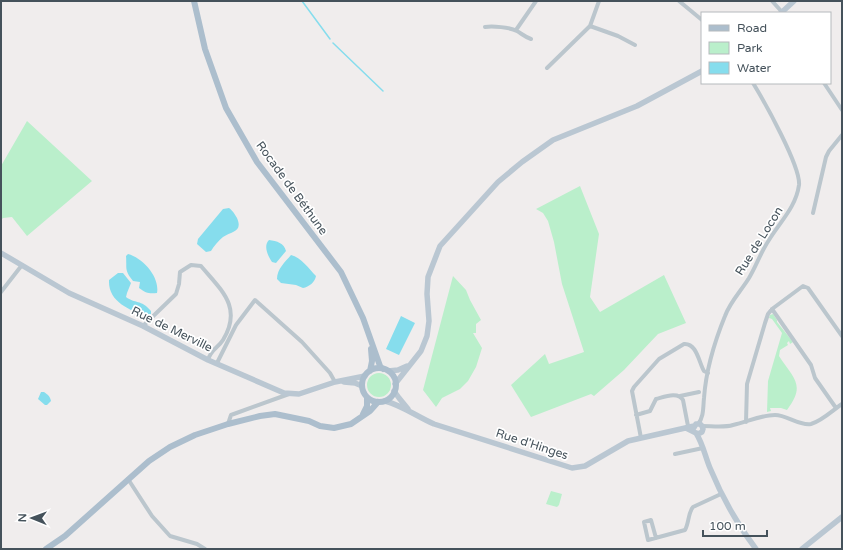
<svg xmlns="http://www.w3.org/2000/svg" width="843" height="550" font-family="'Varela Round',sans-serif">
  <style>
    .green { fill: #baefcb }
    .water { fill: #86dded }
    .lines { fill: none; stroke-linecap: round; stroke-linejoin: round }
    .stream { stroke: #86dded; stroke-width: 1.5 }
    .street { stroke: #bbc6cd; stroke-width: 4 }
    .secondary { stroke: #bac7d2; stroke-width: 5.5 }
    .primary { stroke: #acbecd; stroke-width: 6 }
    .labels { text-anchor: middle; dominant-baseline: central; stroke-width: 3.5; stroke-linejoin: round; paint-order: stroke }
    .street-label { font-size: 12px; fill: #45525b; stroke: #fff }
  </style>
  <rect width="100%" height="100%" fill="#f0eded"/>
  <path class="green" d="M27 121 92 181 27 236 12 217 3 218 1 220V166Z
    M580 186 599 234 590 297 600 312 664 275 686 323 658 334 624 370 594 396 591 394 531 417 511 385 545 354 549 364 584 352 562 284 554 242 548 221 543 213 536 209Z
    M453 276 466 290 470 300 481 320 476 324V333H473L482 348 476 367 468 381 460 389 442 398 436 407 423 390Z
    M773 314 777 320V322L793 342 790 344 789 341 787 343 788 345 780 350 779 356C794 379 806 385 787 410L781 408H770L771 411 767 412 768 381 782 333 772 319 769 318 770 315Z
    M367 385a12 12 0 1 1 24 0a12 12 0 1 1-24 0Z
    M551 491 562 494 559 505 557 507 546 504Z"/>
  <path class="water" d="M229 208C233 211 234 213 237 218 243 232 232 231 223 237 218 241 214 246 211 251L206 252 197 244 198 239 223 209Z
    M269 240C277 241 284 243 286 251L276 263 272 262C268 256 263 246 269 240Z
    M128 254C143 258 160 277 157 293 149 294 146 293 139 288L140 282 133 281C124 270 127 269 126 256Z
    M291 255C301 257 309 269 316 276 315 282 309 287 303 288L296 285 281 283 277 279C277 269 285 262 291 255Z
    M118 273H123L131 283 127 293 126 297C135 304 141 299 151 311V314L146 317C129 309 108 302 109 280Z
    M401 316 415 323 399 355 386 349Z
    M41 392H44C48 395 50 396 51 401L47 405H45L38 399Z"/>
  <g class="lines">
    <path class="stream" d="M302 1 330 39
      M333 43 383 91"/>
    <path class="street" d="M679 1 702 20
      M772 1 782 12
      M590 26 618 36 635 45
      M485 27C492 26 510 27 517 31 522 34 525 37 531 39
      M516 30 536 1
      M547 68 590 26 599 1
      M824 83 842 110
      M813 213 826 157 829 151 842 135
      M1 292 22 265
      M772 309 811 365 815 378 836 408
      M143 326 176 294 179 284 180 272 191 265 201 266C221 290 243 307 223 340 218 348 211 349 208 360
      M217 363 236 325 255 300 302 342 330 373 335 382
      M680 396 699 392
      M636 415 650 411 656 399C664 397 678 391 683 400L688 426
      M746 422 747 384 765 323 768 314 772 309 803 286 808 288 842 336
      M228 424 231 415 289 394
      M698 424C704 417 703 407 704 398 706 370 714 343 725 316 730 302 741 291 749 278 756 266 761 252 769 240 780 222 796 207 799 185 801 167 764 101 753 83
      M702 426C712 426 724 428 733 425 747 422 761 415 775 415 787 415 799 426 811 424 822 421 833 410 842 404
      M641 438 632 391 634 387 659 359 684 344C697 343 699 363 704 371L708 373
      M675 454 703 448
      M128 479 152 516 170 536 197 544 205 549
      M656 538 651 520 644 522 648 540 685 530C689 523 688 513 693 507L721 494"/>
    <path class="secondary" d="M781 13 794 1
      M1 253 69 293 143 326 208 360 284 393 299 394 335 382 365 376
      M388 371 398 370 407 366
      M344 382 355 383 362 386
      M395 384 421 351 427 336 429 321 427 294 428 277 440 246 498 182 522 162 553 140 637 106 702 71
      M394 391 399 398 408 409
      M385 401C401 405 418 417 434 424L572 468 585 466 628 441 694 426
      M686 428 698 434 702 432 703 429 702 426 700 424H696L693 429
      M696 433C703 444 705 456 710 468 722 497 737 524 756 549
      M802 549 842 517"/>
    <path class="primary" d="M194 1 205 49 226 108 257 162 341 272 363 318 380 366 383 369
      M362 385a17 17 0 1 1 34 0a17 17 0 1 1-34 0Z
      M370 371 372 361 371 349
      M363 414 367 406V398
      M46 549 65 536 149 461 170 447 195 435 228 424 260 416 275 414 309 421 320 426 334 428 351 424 370 411 378 402"/>
  </g>
  <g class="labels">
    <g class="street-label">
      <text transform="translate(292 188) rotate(54)">Rocade de Béthune</text>
      <text transform="translate(759 241) rotate(-58)">Rue de Locon</text>
      <text transform="translate(172 329) rotate(26)">Rue de Merville</text>
      <text transform="translate(532 444) rotate(18)">Rue d'Hinges</text>
    </g>
  </g>
  <rect width="843" height="550" fill="none" stroke="#45525b" stroke-width="4"/>
  <rect x="701" y="12" width="130" height="72" fill="#ffffff" stroke="#b5babd"/>
  <rect x="709" y="25" width="20" height="6" fill="#acbecd" stroke="#b5babd"/>
  <text x="737" y="32" font-size="12" fill="#45525b">Road</text>
  <rect x="709" y="42" width="20" height="12" fill="#baefcb" stroke="#b5babd"/>
  <text x="737" y="52" font-size="12" fill="#45525b">Park</text>
  <rect x="709" y="62" width="20" height="12" fill="#86dded" stroke="#b5babd"/>
  <text x="737" y="72" font-size="12" fill="#45525b">Water</text>
  <g transform="translate(32 518) rotate(271)" stroke="#ffffff" stroke-width="3" paint-order="stroke">
  <path d="M0-3L7 15L0 10L-7 15Z" fill="#45525b"/>
  <text y="-6" font-size="11" font-weight="bold" text-anchor="middle" fill="#45525b">N</text>
  </g>
  <path d="M703 530v6h64v-6" fill="none" stroke="#45525b" stroke-width="2"/>
  <text x="709" y="530" font-size="12" fill="#45525b" stroke="#ffffff" stroke-width="3" paint-order="stroke">100 m</text>
</svg>
